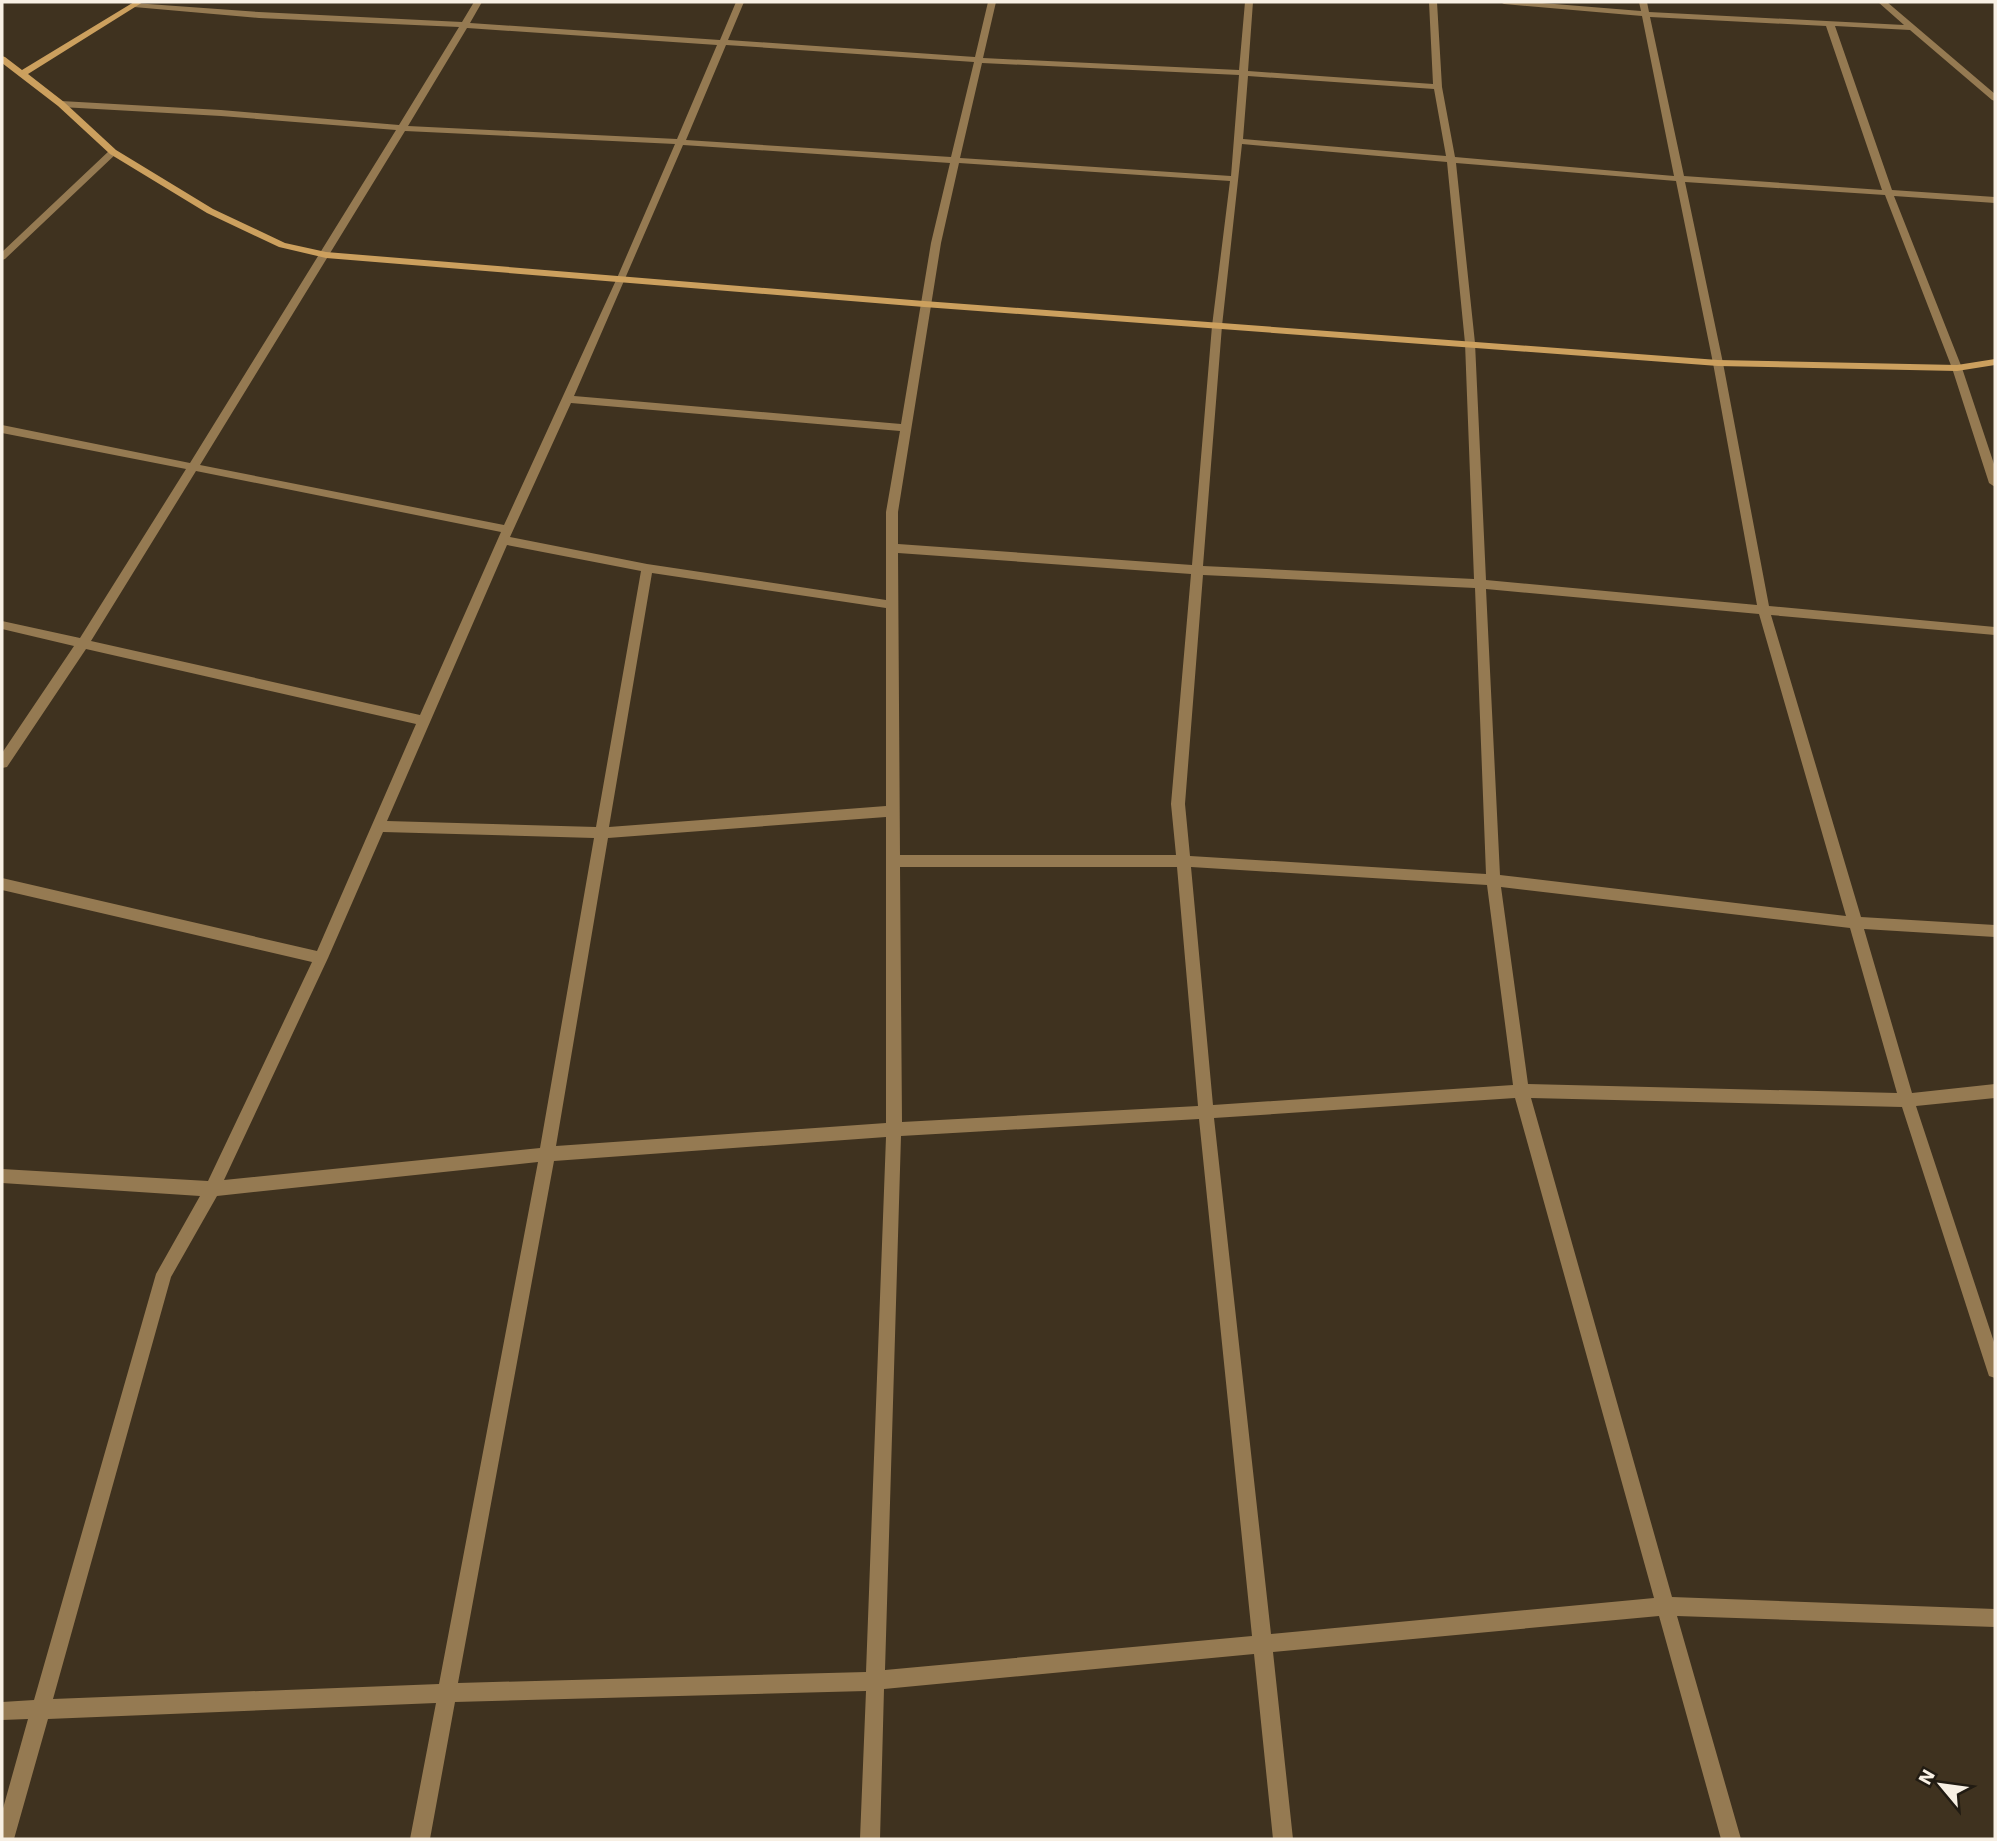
<svg xmlns="http://www.w3.org/2000/svg" width="1997" height="1841" font-family="'Work Sans',sans-serif">
  <style>
    .lines { fill: none; stroke-linecap: round; stroke-linejoin: round }
    .street { fill: #957a52; fill-rule: evenodd }
    .secondary { fill: #cca05e; fill-rule: evenodd }
  </style>
  <rect width="100%" height="100%" fill="#3f321f"/>
  <g class="lines">
    <path class="street" d="M474 2H482L470 23 720 40 736 2H744L728 40 975 57 988 2H996L983 58 1239 70 1245 2H1253L1248 71 1433 84 1429 2H1437L1442 87 1455 157 1674 176 1642 16 1504 4 1500 2H1530L1641 11 1639 2H1647L1649 12 1904 25 1878 2H1887L1995 94V101L1992 100 1910 30 1835 26 1892 190 1995 197V203L1894 196 1962 368 1995 467V487L1989 483 1952 368 1885 195 1685 182 1723 363 1769 606 1995 627V635L1771 615 1861 917 1995 925V937L1864 929 1912 1093 1995 1084V1098L1916 1106 1995 1345V1378L1989 1376 1987 1370 1902 1107 1531 1098 1672 1597 1995 1609V1627L1677 1616 1741 1839H1721L1659 1616 1273 1652 1293 1839H1273L1254 1654 884 1689 880 1839H860L866 1691 455 1702 430 1839H410L436 1703 48 1719 14 1839H2V1812L28 1719 2 1720V1702L34 1700 156 1274 200 1196 2 1183V1169L208 1181 312 962 2 890V878L317 951 416 724 86 649 7 767 2 768V753L74 646 2 629V621L80 638 186 469 2 433V425L190 463 396 130 221 116 61 107 57 104 61 101 221 110 399 125 459 27 259 18 134 7 130 5 134 3 259 12 462 22ZM1650 17 1826 26 1882 190 1684 176ZM467 28 717 45 677 139 408 126ZM726 45 974 62 951 157 686 140ZM982 63 1239 75 1231 176 960 158ZM1248 76 1434 89 1446 156 1243 139ZM405 131 675 144 617 278 504 525 200 465ZM1242 144 1447 162 1465 343 1474 579 1203 566 1222 326ZM683 145 950 163 931 243 901 424 574 396ZM959 163 1230 181 1212 326 1192 565 898 544V512L941 243ZM1456 163 1676 181 1713 363 1757 605 1486 580 1475 343ZM571 403 900 431 886 512V600L647 564 510 537ZM196 471 501 532 420 715 91 641ZM507 545 641 571 596 827 387 821ZM898 553 1191 574 1171 804 1176 855H900ZM652 573 886 608V806L609 827ZM1203 575 1475 588 1486 874 1190 856 1185 804ZM1486 589 1759 614 1846 916 1500 875ZM886 817V1123L556 1146 608 838ZM383 832 594 838 540 1148 224 1180 328 958ZM900 867H1177L1198 1106 902 1122ZM1191 867 1487 885 1513 1085 1213 1105ZM1501 887 1850 928 1897 1093 1528 1084ZM1515 1098 1654 1598 1271 1634 1214 1118ZM1199 1119 1252 1636 885 1670 901 1136ZM886 1137 866 1672 458 1683 554 1161ZM538 1162 439 1684 53 1699 171 1277 217 1196Z
      M110 150 118 152 5 259 2 260V252Z"/>
    <path class="secondary" d="M134 2H143L28 74 64 102 116 150 213 209 285 243 326 252 924 301 1718 360 1957 365 1995 359V365L1957 371 1718 366 924 307 326 258 279 247 207 213 110 154 58 106 2 63V56L5 57 22 70Z"/>
  </g>
  <rect width="1997" height="1841" fill="none" stroke="#f8f0e4" stroke-width="7"/>
  <g transform="translate(1941 1785) rotate(299)" stroke="#211b12" stroke-width="5" paint-order="stroke">
  <path d="M0-5L12 26L0 18L-12 26Z" fill="#f8f0e4"/>
  <text y="-10" font-size="19" font-weight="bold" text-anchor="middle" fill="#f8f0e4">N</text>
  </g>
</svg>
